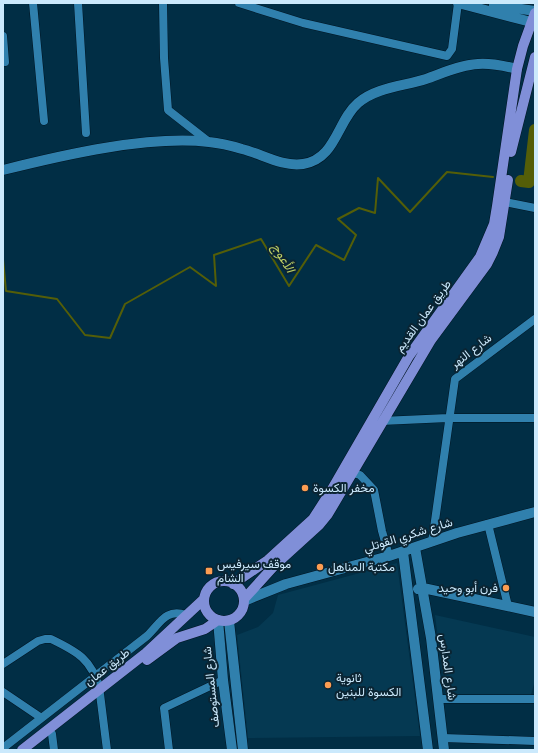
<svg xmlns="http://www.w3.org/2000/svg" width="538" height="753" font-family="'Nunito Sans',Vazirmatn,sans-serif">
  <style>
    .built { fill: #053952 }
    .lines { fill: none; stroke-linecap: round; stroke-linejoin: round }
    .stream { stroke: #545e08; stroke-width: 2 }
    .river { stroke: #545e08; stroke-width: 12 }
    .minor-casing { stroke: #001523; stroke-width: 9 }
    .tertiary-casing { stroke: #001523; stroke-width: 11 }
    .secondary-casing { stroke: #001523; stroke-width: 11 }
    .primary-casing { stroke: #001523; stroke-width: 11 }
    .minor { stroke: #3080ad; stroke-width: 8 }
    .tertiary { stroke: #3080ad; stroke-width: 10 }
    .secondary { stroke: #3080ad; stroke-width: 10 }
    .primary { stroke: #808fd8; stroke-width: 10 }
    .poi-dot { fill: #fc9d52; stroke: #0b2432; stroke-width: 1.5 }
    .labels { text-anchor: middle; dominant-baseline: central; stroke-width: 4; stroke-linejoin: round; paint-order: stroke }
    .street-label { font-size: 12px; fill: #cbe9fc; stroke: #0b2432 }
    .poi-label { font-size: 12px; fill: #cbe9fc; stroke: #0b2432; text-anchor: start }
    .water-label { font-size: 13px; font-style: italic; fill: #bdce65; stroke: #0b2432 }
  </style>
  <rect width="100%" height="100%" fill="#012e45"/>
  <path class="built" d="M397 563 420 736 248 738 237 635 258 627 273 613 278 595Z
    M435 615 535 637V680L531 695 445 694Z"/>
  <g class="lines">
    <path class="stream" d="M3 259 6 291 57 299 85 335 110 338 125 304 190 267 216 286 214 255 261 239 289 286 316 245 344 260 356 235 338 219 359 208 375 213 378 178 410 212 447 172 493 177"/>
    <path class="river" d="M521 181 529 182 535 130"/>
    <g class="minor-casing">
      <path id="minor" d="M33 3 44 121
        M78 3 86 133
        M163 3 164 58 168 110 209 142
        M239 3 303 23 447 56 452 49 458 3
        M3 36 5 62
        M505 202 535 208
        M381 421 448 418H535
        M353 473 360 475 374 490 382 531 389 556
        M488 524 508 606
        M432 542 455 379 535 319
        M3 664 38 641 45 639H51C78 652 91 659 100 689
        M3 692 40 717
        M100 694 107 750
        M439 699H535
        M52 734 54 750
        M443 738 535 741
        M3 748 147 636C160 624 165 608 186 615
        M169 750 164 708 223 680"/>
    </g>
    <g class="tertiary-casing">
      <path id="tertiary" d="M3 170C63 155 149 135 209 142 220 143 232 146 242 149 262 154 282 167 303 164 336 159 337 121 358 103 376 87 405 86 426 79 443 73 460 65 478 64 491 63 505 66 517 69
        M415 548 431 638 444 750
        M403 552 428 750
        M418 589 423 588 535 612
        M244 601 286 584 389 556 457 533 535 512
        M218 620 223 680 232 750
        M229 621 243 750"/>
    </g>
    <g class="secondary-casing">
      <path id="secondary" d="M458 3 535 23
        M494 5 535 11"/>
    </g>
    <g class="primary-casing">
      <path id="primary" d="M511 152 535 57
        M204 601a20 20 0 1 1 40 0a20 20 0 1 1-40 0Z
        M233 584 268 560 313 519 331 491 409 356 480 257 494 224 497 206 517 69 523 46 535 13
        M244 599 275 565 319 525 328 514 431 340 487 264 493 252 499 237 508 180
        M147 660 177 638 205 629 218 620
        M22 750 146 653 204 599"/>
    </g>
    <use href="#minor" class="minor"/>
    <use href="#tertiary" class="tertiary"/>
    <use href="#secondary" class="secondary"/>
    <use href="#primary" class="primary"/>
  </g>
  <g class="poi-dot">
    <circle cx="305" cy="488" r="4"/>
    <circle cx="320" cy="567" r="4"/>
    <rect x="205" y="567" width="8" height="8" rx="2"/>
    <circle cx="506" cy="588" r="4"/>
    <circle cx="328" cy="685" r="4"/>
  </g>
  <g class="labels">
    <g class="street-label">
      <text transform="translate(423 316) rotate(-54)">طريق عمان القديم</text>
      <text transform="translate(471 351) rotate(-38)">شارع النهر</text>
      <text transform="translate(408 535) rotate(-17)">شارع شكري القوتلي</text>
      <text transform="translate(107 667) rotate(-38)">طريق عمان</text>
      <text transform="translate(448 667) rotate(82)">شارع المدارس</text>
      <text transform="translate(211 687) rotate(-96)">شارع المستوصف</text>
    </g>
    <g class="poi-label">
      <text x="313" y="488">مخفر الكسوة</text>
      <text x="217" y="564">موقف سيرفيس<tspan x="217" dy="14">الشام</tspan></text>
      <text x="328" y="567">مكتبة المناهل</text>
      <text x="498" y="588" text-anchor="end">فرن أبو وحيد</text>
      <text x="336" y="678">ثانوية<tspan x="336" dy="14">الكسوة للبنين</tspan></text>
    </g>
    <g class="water-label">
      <text transform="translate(283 258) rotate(59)">الأعوج</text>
    </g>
  </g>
  <rect width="538" height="753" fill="none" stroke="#cbe9fc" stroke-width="8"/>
</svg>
